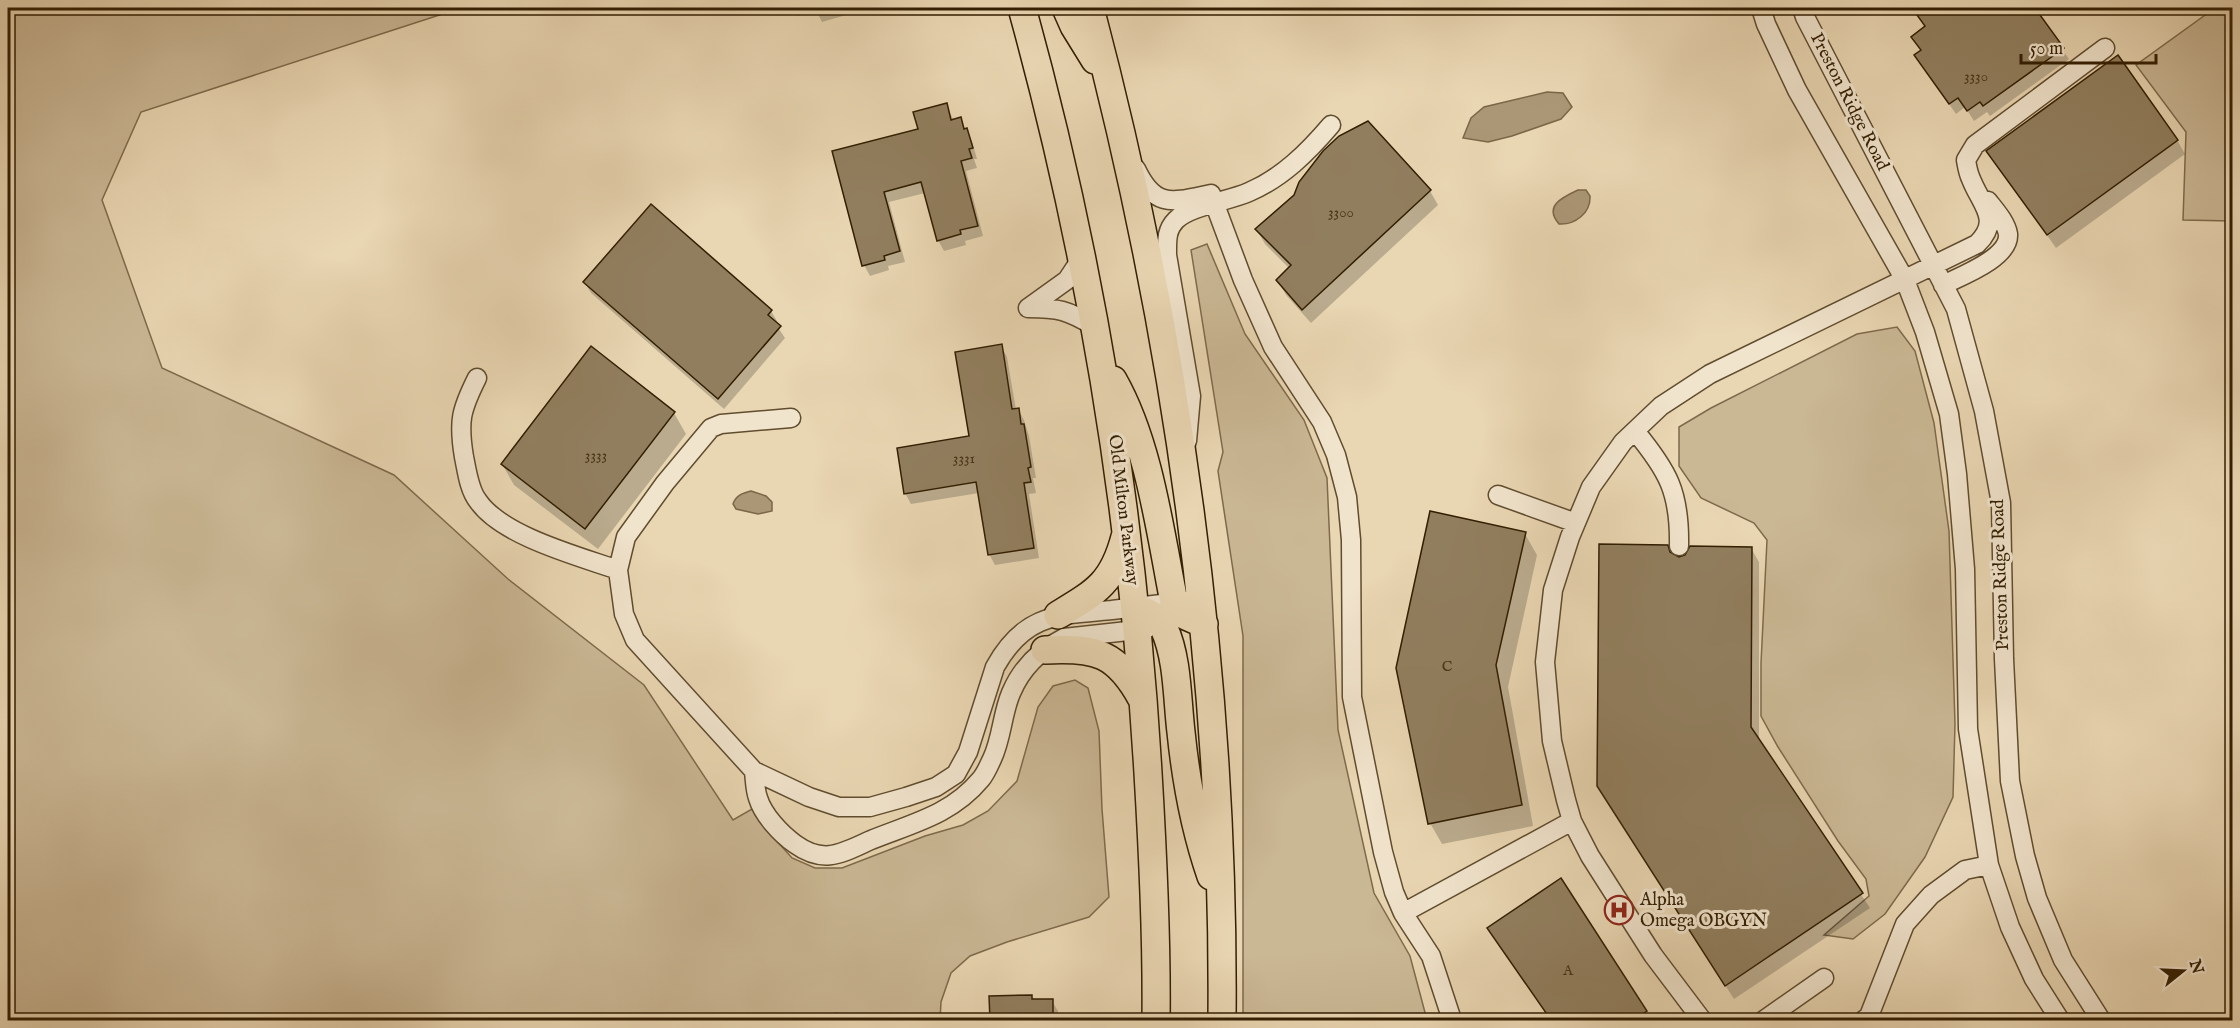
<svg xmlns="http://www.w3.org/2000/svg" width="2240" height="1028" font-family="'IM FELL English',serif">
  <style>
    .green { fill: #cab794; stroke: #7e6a4b; stroke-width: 1.5 }
    .water { fill: #ab9776; stroke: #7b6748; stroke-width: 1.5 }
    .shadow { fill: #0003 }
    .building { fill: #917e5e; stroke: #321e02; stroke-width: 1.5 }
    .lines { fill: none; stroke-linecap: round; stroke-linejoin: round }
    .minor-casing { stroke: #604c2e; stroke-width: 21 }
    .highway-casing { stroke: #321e02; stroke-width: 30 }
    .minor { stroke: #f1e4cd; stroke-width: 18 }
    .highway { stroke: #e9d6b2; stroke-width: 27 }
    .labels { text-anchor: middle; dominant-baseline: central; stroke-width: 6; stroke-linejoin: round; paint-order: stroke }
    .number-label { font-size: 15px; fill: #4a3619 }
    .street-label { font-size: 18px; fill: #321e02; stroke: #f1e4cd }
    .poi-label { font-size: 18px; fill: #321e02; stroke: #f1e4cd; text-anchor: start }
  </style>
  <rect width="100%" height="100%" fill="#e9d6b2"/>
  <filter id="stains"><feTurbulence type="fractalNoise" baseFrequency=".00333" numOctaves="4"/><feColorMatrix values="0 0 0 0 .2 0 0 0 0 .09 0 0 0 0 .02 0 0 0 .5 -.17"/></filter>
  <radialGradient id="worn" r=".72"><stop offset=".6" stop-color="#630" stop-opacity="0"/><stop offset="1" stop-color="#630" stop-opacity=".3"/></radialGradient>
  <path class="green" d="M8 8H461L141 112 102 200 162 368 394 475 508 579 644 685 733 820 752 809 766 829 792 858 815 868H842L925 836 963 825 988 811 1017 781 1038 707 1053 686 1075 680 1088 688 1099 731 1102 809 1109 897 1089 917 1007 942 970 956 951 973 941 1002 940 1020H859L837 1013 806 1020H8Z
    M2215 8H2232V221L2183 220 2186 132 2136 65Z
    M1207 244 1245 334 1304 420 1327 478 1338 730 1374 893 1410 956 1427 1020H1243V636L1218 471 1223 452 1191 250Z
    M1897 327 1915 351 1934 423 1949 531 1955 724 1953 797 1925 857 1885 914 1853 939 1824 935 1869 896 1866 879 1838 841 1778 747 1761 716V663L1767 540 1754 523 1701 498 1679 466V427L1711 408 1857 334Z"/>
  <path class="water" d="M1547 92 1563 93 1572 107 1561 119 1512 136 1488 142 1463 138 1471 118 1484 107Z
    M1578 190H1586L1590 196C1591 213 1575 225 1559 224 1543 206 1563 197 1578 190Z
    M751 491 766 496 772 502V511L758 514 736 509 733 504C736 495 743 493 751 491Z"/>
  <path class="shadow" d="M782 8H859L860 11 822 22 816 10 798 16Z
    M909 8H930L912 13Z
    M1912 8H2033L2069 59 1990 116 1987 112 1974 121 1965 107 1956 114 1916 56 1922 51 1913 37 1926 28Z
    M946 105 954 121 960 119 972 141 977 159H974L977 168 966 171 983 236 965 241 966 245 944 251 938 240 925 193 889 202 905 262 888 266 889 270 870 276 864 265 834 152 920 130Z
    M2177 140 2185 154 2056 248 1988 151Z
    M1430 191 1438 205 1311 323 1286 295 1278 281 1290 269 1265 244 1257 230 1295 196Z
    M585 283 771 311 777 321 775 323 785 338 724 409 591 293Z
    M1001 346 1007 357 1016 410 1018 409 1024 420 1029 436 1036 478H1033L1036 493 1029 494 1039 558 995 565 989 554 979 493 911 504 905 493 971 438Z
    M591 348 674 413 686 434 598 549 514 485 502 464Z
    M1525 534 1537 555 1508 687 1533 826 1442 844 1430 823Z
    M1751 548 1759 562V741L1870 908 1734 999 1607 801 1671 555 1678 559Z
    M1560 880 1645 1012 1650 1020H1551L1497 943 1489 928Z
    M1032 997 1034 1001H1052L1058 1011V1020H991V998Z"/>
  <path class="building" d="M1912 8H2035L2064 48 1983 106 1980 102 1967 111 1958 98 1949 104 1914 55 1921 50 1911 37 1925 26Z
    M2118 55 2178 140 2047 235 1986 151Z
    M947 103 951 120 961 117 964 129 967 128 973 148 969 149 972 158 961 161 978 226 960 230 961 234 937 241 921 182 884 192 900 251 884 256 885 260 862 266 832 151 918 129 913 112Z
    M1368 121 1431 190 1302 310 1276 280 1291 265 1255 229 1294 195 1299 182 1323 151 1339 136Z
    M651 204 772 310 768 315 781 326 718 399 583 282Z
    M1002 344 1012 409 1019 408 1021 424H1024L1031 467 1028 468 1031 482 1024 483 1034 548 988 555 976 482 904 494 897 448 969 436 955 352Z
    M591 346 675 412 585 529 501 464Z
    M1430 511 1526 532 1496 665 1522 805 1428 824 1396 668Z
    M1599 544 1668 545 1670 552 1679 557 1685 555 1690 546 1752 547 1751 727 1863 893 1725 986 1597 786Z
    M1561 878 1647 1011 1634 1020H1551L1487 928Z
    M1032 995V999H1053V1020H990L989 996Z"/>
  <g class="lines">
    <g class="minor-casing">
      <path id="minor" d="M1761 8 1766 24 1797 90 1905 280 1925 332 1949 414 1957 474 1965 569 1968 729 1989 865 2010 927 2034 979 2060 1020
        M1802 8 1805 17 1956 309 1984 411 2001 503 2004 659 2010 781 2025 856 2037 898 2063 960 2101 1020
        M1136 169C1155 209 1172 202 1211 194L1243 280 1273 347 1322 422 1336 455 1347 497 1351 540 1352 697 1383 852 1394 892 1403 913
        M1943 285C1961 276 2010 258 2008 234 2006 222 1995 210 1988 201
        M1028 308 1067 280 1081 259
        M1028 308C1059 308 1067 310 1094 326
        M477 378C461 410 458 421 464 457 467 471 469 490 478 501 502 536 578 556 618 570L624 614 635 640 754 771 809 797 839 807H870L906 797 936 787 956 774 968 752 995 667C1025 613 1058 615 1112 610 1137 607 1161 604 1186 601
        M1635 431C1668 471 1680 492 1679 546
        M1187 441 1191 396 1167 255C1167 241 1166 230 1176 220 1190 206 1229 201 1249 192 1282 178 1308 152 1331 125
        M1498 495 1576 523
        M618 570 626 537 665 483 711 428 721 424 791 418
        M754 771C755 780 755 790 758 798 763 815 781 834 795 844 824 865 842 853 871 840 913 823 951 815 981 779 986 773 989 765 992 759 1002 738 1002 714 1011 693 1021 669 1040 650 1064 638L1146 629
        M1452 1020 1431 956 1403 913 1572 821
        M1702 1020 1653 955 1590 856 1572 821 1566 800 1552 741 1545 662 1553 590 1570 537 1591 487 1623 442 1661 406 1710 374 1977 244C2002 220 1981 205 1971 179 1968 173 1967 166 1966 160L1975 145 2105 48
        M1764 1020 1824 978
        M1864 1020 1869 1016 1905 924 1931 895 1965 870 1989 865"/>
    </g>
    <g class="highway-casing">
      <path id="highway" d="M1022 8C1091 258 1133 515 1148 773 1153 856 1157 938 1156 1020
        M1066 8 1074 26 1095 60
        M1090 8C1177 338 1225 678 1222 1020
        M1113 380C1149 443 1160 531 1174 602L1186 616 1204 624
        M1135 608C1147 611 1158 616 1164 628 1178 659 1177 699 1181 732 1186 781 1195 830 1211 876
        M1058 615C1096 592 1113 583 1125 537
        M1045 650C1096 647 1117 653 1142 699"/>
    </g>
    <use href="#minor" class="minor"/>
    <use href="#highway" class="highway"/>
  </g>
  <defs>
    <g id="hospital-ring" transform="scale(1.5)"><circle r="9.5" fill="#f1e4cd" stroke="#8f2418" stroke-width="1.5"/><path d="M-5-5h3v3.5h4V-5h3V5h-3V1.5h-4V5h-3Z" fill="#8f2418"/></g>
  </defs>
  <g fill-rule="evenodd">
    <use href="#hospital-ring" x="1619" y="910"/>
  </g>
  <g class="labels">
    <g class="number-label">
      <text x="1976" y="76">3330</text>
      <text x="1341" y="212">3300</text>
      <text x="596" y="455">3333</text>
      <text x="964" y="458">3331</text>
      <text x="1447" y="666">C</text>
      <text x="1568" y="970">A</text>
    </g>
    <g class="street-label">
      <text transform="translate(1849 102) rotate(63)">Preston Ridge Road</text>
      <text transform="translate(1123 510) rotate(83)">Old Milton Parkway</text>
      <text transform="translate(2001 575) rotate(-92)">Preston Ridge Road</text>
    </g>
    <g class="poi-label">
      <text x="1640" y="900">Alpha<tspan x="1640" dy="21">Omega OBGYN</tspan></text>
    </g>
  </g>
  <rect width="2240" height="1028" fill="none" stroke="#e9d6b2" stroke-width="30"/>
  <rect x="9" y="9" width="2222" height="1010" fill="none" stroke="#321e02" stroke-width="3"/>
  <rect x="15" y="15" width="2210" height="998" fill="none" stroke="#321e02" stroke-width="1.5"/>
  <g transform="translate(2183 971) rotate(72)" stroke="#f1e4cd" stroke-width="4.5" paint-order="stroke">
  <path d="M0-4.5L10 22L0 15L-10 22Z" fill="#321e02"/>
  <text y="-9" font-size="16" font-weight="bold" text-anchor="middle" fill="#321e02">N</text>
  </g>
  <path d="M2021 54v9h135v-9" fill="none" stroke="#321e02" stroke-width="3"/>
  <text x="2030" y="54" font-size="18" fill="#321e02" stroke="#f1e4cd" stroke-width="4.5" paint-order="stroke">50 m</text>
  <rect width="100%" height="100%" filter="url(#stains)"/>
  <rect width="100%" height="100%" fill="url(#worn)"/>
</svg>
